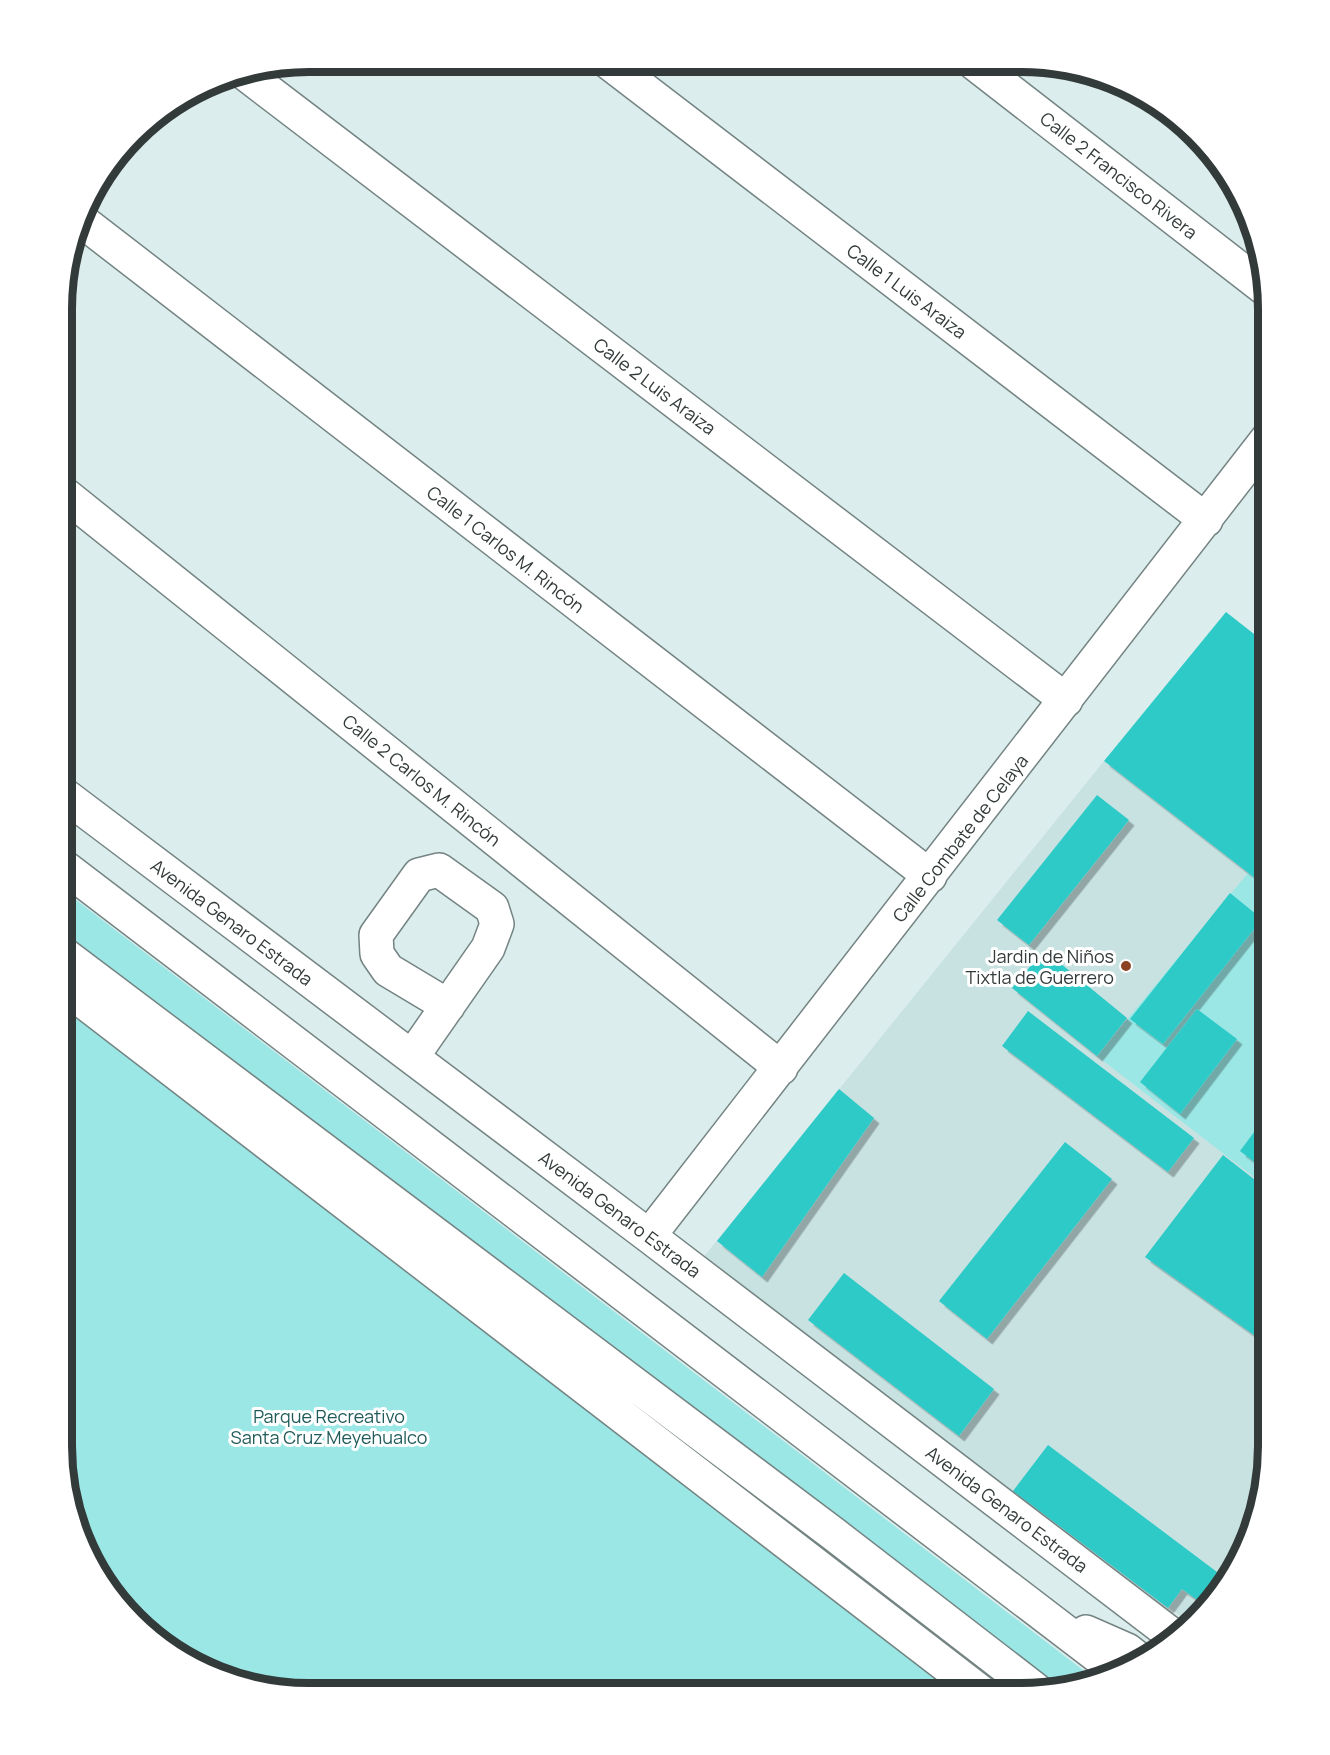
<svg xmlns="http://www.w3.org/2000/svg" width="1330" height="1755" font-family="Manrope,sans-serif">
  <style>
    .built { fill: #c7e2e1 }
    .green { fill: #9ae7e5 }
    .building { fill: #2ecac8; filter: url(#shadow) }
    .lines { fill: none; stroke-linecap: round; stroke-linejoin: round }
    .minor-casing { stroke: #748483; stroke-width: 36 }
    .minor { stroke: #fff; stroke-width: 33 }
    .poi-dot { fill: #8b4323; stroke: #fff; stroke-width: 2 }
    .labels { text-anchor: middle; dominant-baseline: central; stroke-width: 6; stroke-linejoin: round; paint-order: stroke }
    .street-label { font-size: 18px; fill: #333a3a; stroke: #fff }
    .poi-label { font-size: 18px; fill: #333a3a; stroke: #fff; text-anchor: end }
    .park-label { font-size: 18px; fill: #1f5b5a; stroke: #fff }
    .rim { fill: none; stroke: #333a3a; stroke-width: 8 }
  </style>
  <defs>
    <filter id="shadow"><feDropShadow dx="5.5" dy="5.5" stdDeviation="0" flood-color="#0004"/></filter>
  </defs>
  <rect width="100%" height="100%" fill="#dbedec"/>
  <path class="built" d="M1104 761 1268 888V1462L1255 1526 1227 1584 1191 1624 702 1259Z"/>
  <path class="green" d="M1248 873 1268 888V1188L1097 1056Z
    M63 890 1092 1677 1021 1693 277 1691 171 1652 123 1609 87 1556 62 1446Z"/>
  <path class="building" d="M1226 612 1268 645V888L1104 761Z
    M1097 795 1129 820 1029 945 997 920Z
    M1230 893 1262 919 1163 1044 1130 1019Z
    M1044 950 1127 1018 1097 1056 1012 988Z
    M1197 1009 1237 1039 1180 1114 1140 1082Z
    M1028 1011 1194 1138 1168 1172 1002 1046Z
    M839 1089 874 1118 762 1277 717 1241Z
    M1266 1116 1268 1118V1172L1240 1151Z
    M1065 1142 1112 1179 987 1339 939 1301Z
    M1223 1155 1268 1190V1345L1145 1257Z
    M844 1273 994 1389 959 1436 808 1320Z
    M1048 1445 1221 1575 1229 1564 1235 1568 1227 1584 1207 1607 1182 1589 1168 1608 1013 1491Z"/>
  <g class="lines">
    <g class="minor-casing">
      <path id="minor" d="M608 62 1206 520
        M974 63 1263 287
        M243 72 1066 700
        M82 221 930 876
        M63 493 781 1068
        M63 794 649 1236 1176 1638
        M63 866 1117 1671
        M62 953 835 1535 1036 1690
        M62 985 982 1693
        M412 1057 488 948 497 924 492 908 439 870 419 875 376 935 377 954 388 970 448 1006
        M649 1236 1268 438
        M1086 1632 1127 1650 1141 1661"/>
    </g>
    <use href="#minor" class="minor"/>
  </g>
  <circle class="poi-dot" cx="1126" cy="966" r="6"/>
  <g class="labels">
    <g class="street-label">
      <text transform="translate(1119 175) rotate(38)">Calle 2 Francisco Rivera</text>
      <text transform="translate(907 291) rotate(37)">Calle 1 Luis Araiza</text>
      <text transform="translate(655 386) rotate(37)">Calle 2 Luis Araiza</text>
      <text transform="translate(506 549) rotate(38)">Calle 1 Carlos M. Rincón</text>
      <text transform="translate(422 780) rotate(39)">Calle 2 Carlos M. Rincón</text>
      <text transform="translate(960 838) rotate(-52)">Calle Combate de Celaya</text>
      <text transform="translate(232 922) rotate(37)">Avenida Genaro Estrada</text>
      <text transform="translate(620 1214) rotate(37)">Avenida Genaro Estrada</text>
      <text transform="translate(1007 1509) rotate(37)">Avenida Genaro Estrada</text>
    </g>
    <g class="poi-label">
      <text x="1114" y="956">Jardin de Niños<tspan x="1114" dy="21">Tixtla de Guerrero</tspan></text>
    </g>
    <g class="park-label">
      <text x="329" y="1416">Parque Recreativo<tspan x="329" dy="21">Santa Cruz Meyehualco</tspan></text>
    </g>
  </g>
  <path d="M0 0H1330V1755H0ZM309 72H1021A237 237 0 0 1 1258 309V1446A237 237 0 0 1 1021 1683H309A237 237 0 0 1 72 1446V309A237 237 0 0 1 309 72Z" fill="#fff" fill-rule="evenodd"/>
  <path class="rim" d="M309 72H1021A237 237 0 0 1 1258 309V1446A237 237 0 0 1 1021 1683H309A237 237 0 0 1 72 1446V309A237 237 0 0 1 309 72Z"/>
</svg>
